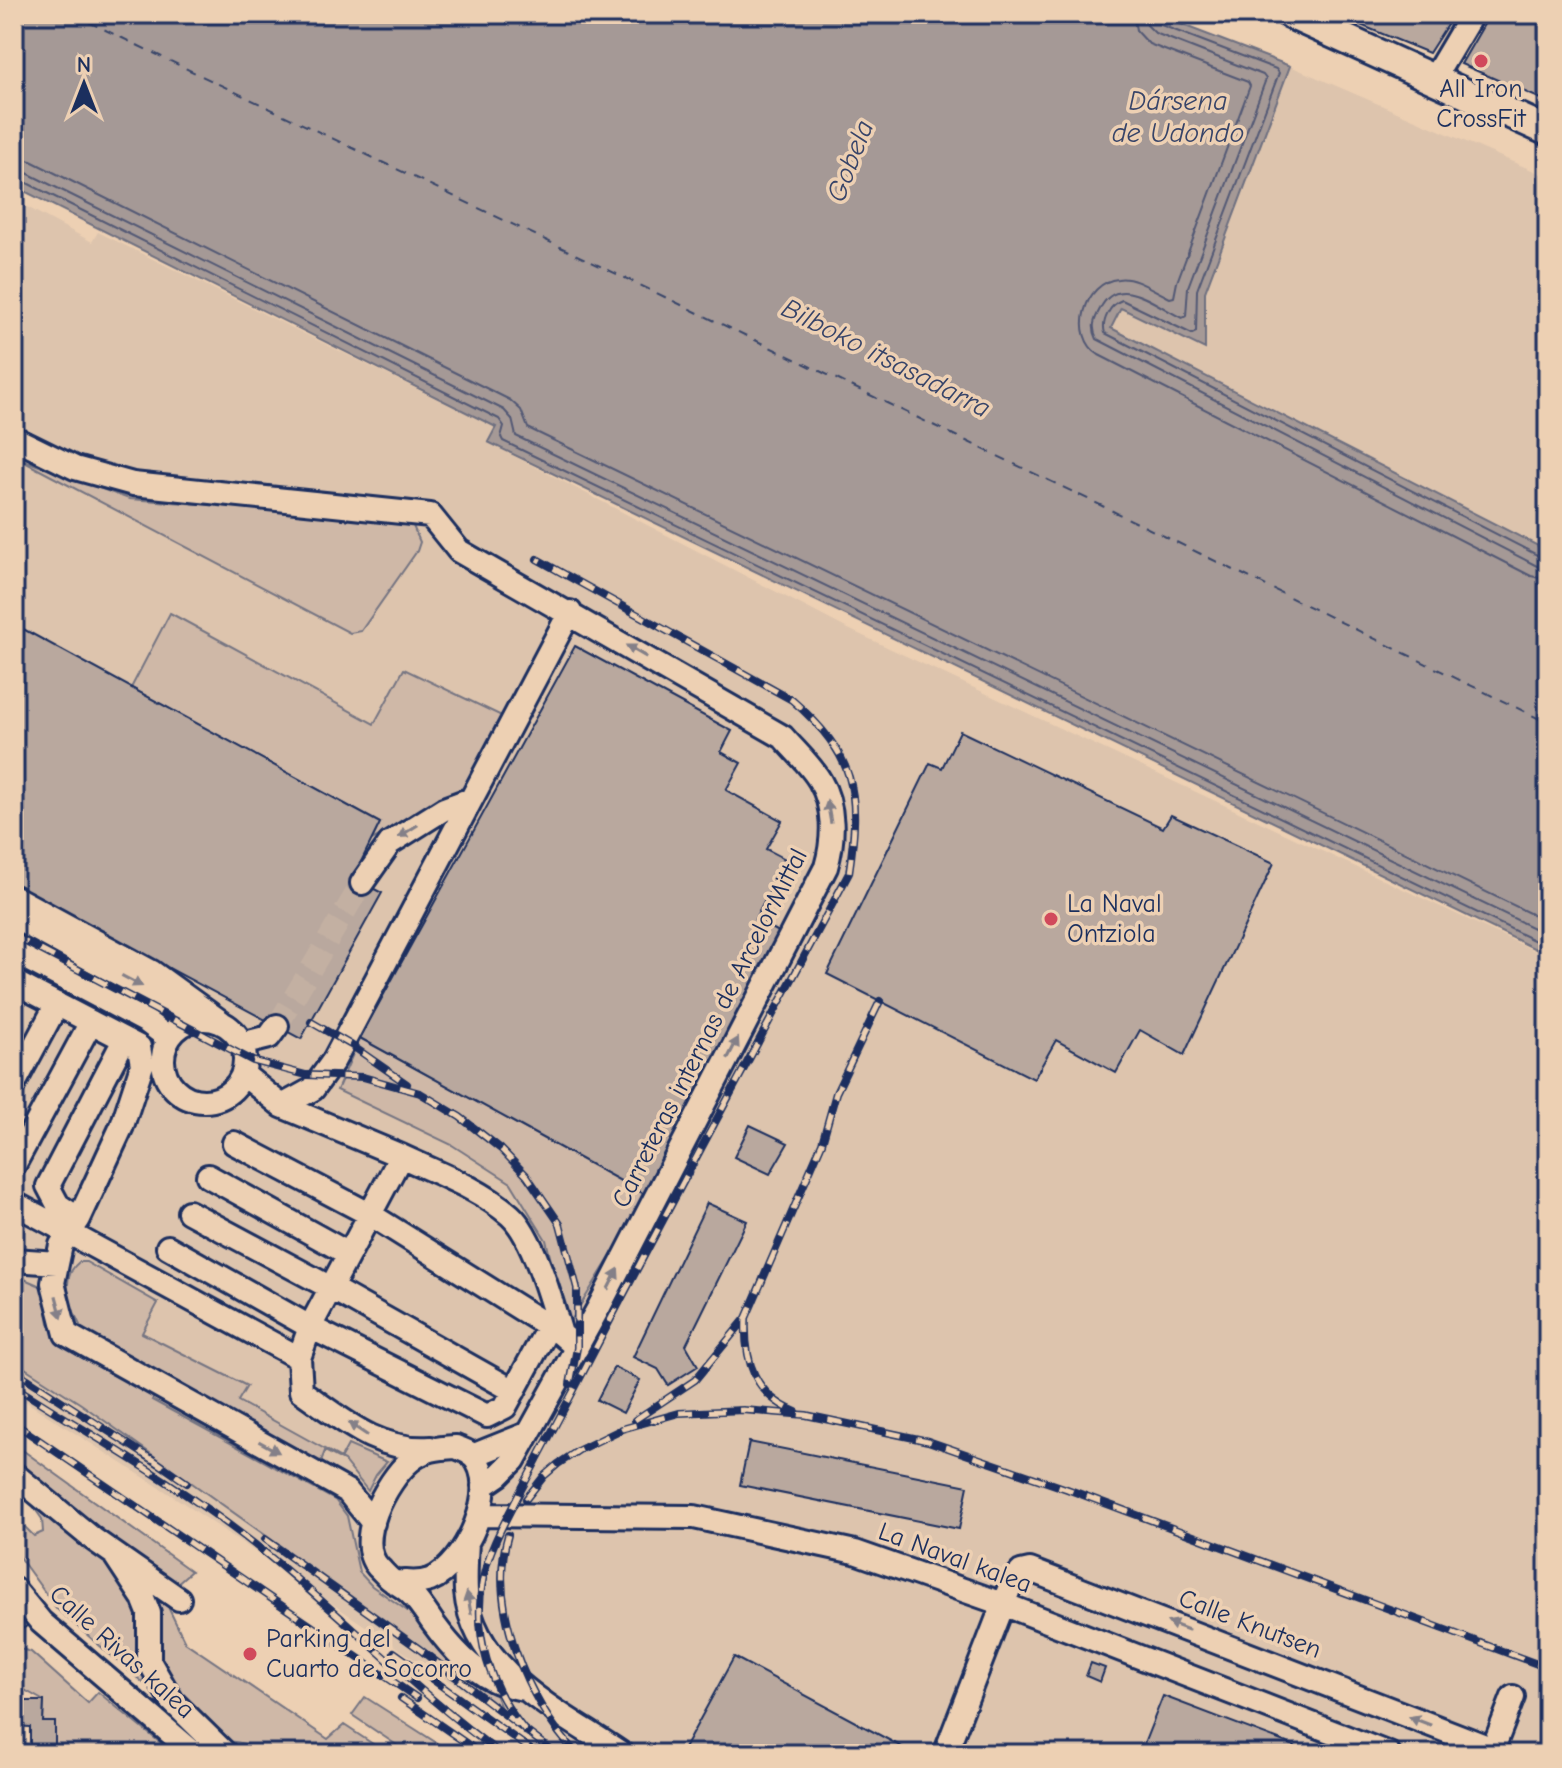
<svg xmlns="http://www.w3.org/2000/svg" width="1562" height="1768" font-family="'Comic Neue',sans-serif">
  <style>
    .built { fill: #ddc4ad }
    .green { fill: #cfb8a7; stroke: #757482; stroke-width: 2 }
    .water { fill: #a59996; stroke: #6e6f80; stroke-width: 2 }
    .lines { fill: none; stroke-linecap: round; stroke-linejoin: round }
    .shore { stroke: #525974; stroke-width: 2 }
    .ferry { stroke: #374469; stroke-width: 2; stroke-dasharray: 10 8; stroke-linecap: butt }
    .building { fill: #b9a89e; stroke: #1b2f5e; stroke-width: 2 }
    .minor-tunnel { stroke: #c3b0a2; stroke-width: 22; stroke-dasharray: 22 11; stroke-linecap: butt }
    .minor-casing { stroke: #1b2f5e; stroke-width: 28 }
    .major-casing { stroke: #1b2f5e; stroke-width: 34 }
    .minor { stroke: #edd0b3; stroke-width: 22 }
    .major { stroke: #edd0b3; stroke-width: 28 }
    .rail-casing { stroke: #1b2f5e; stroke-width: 8 }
    .rail { stroke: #edd0b3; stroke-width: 5; stroke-dasharray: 15; stroke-linecap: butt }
    .oneway { fill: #848088 }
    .poi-dot { fill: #d1495b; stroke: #edd0b3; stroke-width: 3 }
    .labels { text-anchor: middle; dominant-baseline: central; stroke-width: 7; stroke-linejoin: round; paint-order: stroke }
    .poi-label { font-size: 26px; fill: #1b2f5e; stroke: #edd0b3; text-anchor: start }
    .street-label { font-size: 26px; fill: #1b2f5e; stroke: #edd0b3 }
    .water-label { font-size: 28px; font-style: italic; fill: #374469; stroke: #edd0b3 }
  </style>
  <rect width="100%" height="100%" fill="#edd0b3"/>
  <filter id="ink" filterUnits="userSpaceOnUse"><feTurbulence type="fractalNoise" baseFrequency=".0125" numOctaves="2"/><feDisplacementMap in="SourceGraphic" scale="16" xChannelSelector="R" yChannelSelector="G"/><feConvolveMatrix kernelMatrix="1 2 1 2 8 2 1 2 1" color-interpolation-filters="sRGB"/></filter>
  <g filter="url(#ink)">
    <path class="built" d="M1290 66 1548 177V551L1111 328 1121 308 1205 349V294Z
      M14 200 92 242 98 232 496 428 489 443 844 627 1548 957V1754H567L423 1665 179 1500 14 1394Z"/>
    <path class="green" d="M15 457 129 499 401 518 413 526 420 542 417 551 361 631 350 633Z
      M170 613 374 724 404 669 508 719 481 780 372 840 380 823 131 688Z
      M360 1038 648 1196 567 1327 546 1240 511 1183 452 1145 337 1090Z
      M79 1262H86L158 1303 142 1333 247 1386 238 1401 341 1458 348 1445 387 1462 376 1475 368 1491 344 1461 325 1451 318 1469 88 1341C77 1319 54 1282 79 1262Z
      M22 1278 43 1287 49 1323 59 1340 155 1395 152 1400 335 1500 347 1516 359 1572 372 1586 409 1612 442 1654 494 1692 501 1708 404 1634 81 1404 14 1361V1301Z
      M14 1444 191 1571 175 1585C120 1546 61 1507 14 1459Z
      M14 1479 108 1559 137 1598 161 1698 57 1609 14 1550V1516L34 1536 43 1532 42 1519Z
      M140 1581 167 1598 169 1609 185 1642 328 1739 344 1725 388 1754H264C249 1744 238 1741 220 1741L177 1699 158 1666Z
      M14 1647 31 1652 88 1703 98 1692 174 1754H55V1723L43 1722 44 1701 14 1684Z
      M365 1697 454 1754H410L352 1715Z"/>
    <path class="water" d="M14 14H1154L1290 66 1205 292V349L1121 308 1111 328 1548 551V955L488 442 496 427 14 186Z"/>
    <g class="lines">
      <path class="shore" d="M1133 14 1136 30 1149 44 1248 82 1250 86 1177 282 1174 297 1170 298C1154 291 1135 276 1118 279 1084 282 1069 336 1099 355L1531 576 1548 580
        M1145 14 1147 25 1155 33 1263 75 1266 79 1188 287 1186 316 1182 318C1155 305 1118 272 1100 309 1094 320 1091 327 1097 339L1537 566 1548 568
        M1155 14 1156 20 1161 25 1276 69 1279 73 1197 290 1196 332 1192 334 1122 300C1110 304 1101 322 1105 333L1541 557 1548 558
        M14 157 31 161 510 400 521 410 528 428 1548 922
        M14 169 25 172 504 410 512 419 516 436 1548 935
        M14 179 21 180 499 419 504 426 501 437 503 441 1548 947"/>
      <path class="ferry" d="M72 14 1090 500 1548 723"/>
    </g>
    <path class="building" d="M1350 14H1454L1429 53 1346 19Z
      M1490 14H1548V102L1461 64Z
      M14 624 380 823 353 878 382 893 301 1039 14 885Z
      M575 646 732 731 721 752 741 763 726 790 782 821 766 849 787 860 755 919 790 938 648 1196 360 1038Z
      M960 731 1163 828 1171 815 1274 863 1184 1055 1140 1030 1116 1073 1056 1040 1034 1079 827 974 930 763 942 768Z
      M750 1125 788 1143 770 1174 734 1157Z
      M707 1203 747 1221 686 1345 698 1366 668 1385 658 1369 633 1357Z
      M614 1367 640 1380 623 1413 597 1400Z
      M749 1442 968 1486 959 1529 740 1485Z
      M14 1608 28 1625 17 1633 14 1631Z
      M734 1657 915 1754H681Z
      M1091 1663 1105 1668 1100 1682 1086 1676Z
      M1163 1696 1295 1746 1292 1754H1140Z
      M14 1701H44L43 1722H55V1754H30V1727L14 1726Z
      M1541 1736 1548 1739V1754H1535Z"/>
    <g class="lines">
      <path class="minor-tunnel" d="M277 1026 362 883"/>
      <g class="minor-casing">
        <path id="minor" d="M1434 78 1472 14
          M14 438 75 468 133 484 430 515 459 551 783 737C795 751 811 765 820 781 835 806 834 840 826 867L599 1307 514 1460 499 1475 483 1486
          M362 883 390 843 444 809 471 799
          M14 897 152 972 221 1022
          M14 917 167 1001 184 1024
          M14 952 147 1022 168 1038
          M14 982 139 1047 142 1065 122 1126 79 1219 61 1245 53 1283 66 1334 347 1491 373 1523
          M163 1060a41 41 0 1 1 82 0a41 41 0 1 1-82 0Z
          M241 1044 269 1037 277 1026
          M243 1074 282 1106 401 1156 310 1327 299 1358 301 1391C343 1420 378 1452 431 1448
          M14 1084 57 1004
          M282 1106 313 1089 334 1060 570 612
          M234 1143 371 1215 561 1334 577 1348
          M401 1156C437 1173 479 1188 510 1215 533 1235 552 1303 561 1334
          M14 1165 91 1022
          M208 1176 349 1254
          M14 1203 299 1358
          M189 1212 331 1288 514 1391
          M79 1219 58 1205 48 1186 124 1040
          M168 1247 310 1327 487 1416 505 1407 549 1326
          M14 1260 57 1263
          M456 1447C460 1449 468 1451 472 1455 503 1486 465 1566 430 1580 421 1583 414 1583 405 1582 401 1582 397 1583 393 1581 389 1579 383 1572 380 1569 352 1543 387 1480 410 1461 424 1449 438 1448 456 1447Z
          M472 1456 527 1434
          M14 1474 93 1539 179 1599
          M479 1515 694 1517 855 1552 1003 1604 1389 1754
          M467 1542C466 1559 465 1575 466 1592 473 1673 563 1713 622 1754
          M114 1554 143 1598 149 1613V1661L172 1701 226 1754
          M394 1582C414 1592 421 1606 433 1623 449 1645 469 1668 493 1680 502 1685 514 1687 524 1689
          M14 1589 41 1622 195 1754
          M945 1754 1011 1584 1021 1572 1030 1570 1493 1749
          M1491 1754 1513 1697"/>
      </g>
      <g class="major-casing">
        <path id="major" d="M1290 14 1548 131"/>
      </g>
      <use href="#minor" class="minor"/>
      <use href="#major" class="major"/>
      <g class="rail-casing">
        <path id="rail" d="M14 936 253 1061 306 1075 363 1077 420 1093 460 1117 501 1149 527 1176 560 1224 577 1288V1348L570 1384
          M311 1022 351 1045 407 1084
          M746 1318C744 1361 754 1395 796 1412
          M14 1370 159 1464
          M14 1386C94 1437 179 1485 254 1544 339 1611 413 1690 501 1754
          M635 1420 695 1380 746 1318 822 1143 836 1093 880 1001
          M14 1423 417 1698
          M151 1458 187 1483
          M526 1499 544 1476 558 1464 579 1450 622 1429 679 1413 743 1410 806 1415 928 1441 1067 1489 1548 1668
          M508 1535C487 1606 527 1702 577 1754
          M265 1539 418 1648 556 1754
          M394 1652 537 1754
          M401 1698 476 1750
          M525 1731C490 1688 472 1636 483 1579 489 1548 507 1518 521 1490 539 1456 557 1422 575 1388 664 1215 757 1045 849 873 861 792 856 756 792 700L537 559"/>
      </g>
      <use href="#rail" class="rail"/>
    </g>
    <defs><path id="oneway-solid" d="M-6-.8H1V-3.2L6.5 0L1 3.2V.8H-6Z" transform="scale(2)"/></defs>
    <g class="oneway">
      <use href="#oneway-solid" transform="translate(636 651) rotate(-150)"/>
      <use href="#oneway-solid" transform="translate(829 812) rotate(-100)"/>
      <use href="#oneway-solid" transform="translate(408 831) rotate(148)"/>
      <use href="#oneway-solid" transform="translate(132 981) rotate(28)"/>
      <use href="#oneway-solid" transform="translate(733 1048) rotate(-63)"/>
      <use href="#oneway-solid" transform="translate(613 1279) rotate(-63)"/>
      <use href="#oneway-solid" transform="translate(59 1307) rotate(75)"/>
      <use href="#oneway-solid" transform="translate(358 1429) rotate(-146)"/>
      <use href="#oneway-solid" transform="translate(269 1447) rotate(29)"/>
      <use href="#oneway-solid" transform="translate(469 1603) rotate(-101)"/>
      <use href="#oneway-solid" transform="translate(1178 1626) rotate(-159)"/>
      <use href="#oneway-solid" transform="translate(1420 1721) rotate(-159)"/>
    </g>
  </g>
  <g class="poi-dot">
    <circle cx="1481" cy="61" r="8"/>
    <circle cx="1051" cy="919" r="8"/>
    <circle cx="250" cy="1654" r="8"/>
  </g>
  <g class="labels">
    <g class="poi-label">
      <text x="1481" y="89" text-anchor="middle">All Iron<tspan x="1481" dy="30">CrossFit</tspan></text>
      <text x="1067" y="904">La Naval<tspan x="1067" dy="30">Ontziola</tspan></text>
      <text x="266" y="1639">Parking del<tspan x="266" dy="30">Cuarto de Socorro</tspan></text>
    </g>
    <g class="street-label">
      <text transform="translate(710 1028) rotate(-63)">Carreteras internas de ArcelorMittal</text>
      <text transform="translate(955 1558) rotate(20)">La Naval kalea</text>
      <text transform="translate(1250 1624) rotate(21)">Calle Knutsen</text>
      <text transform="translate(122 1652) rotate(42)">Calle Rivas kalea</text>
    </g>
    <g class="water-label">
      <text x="1178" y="101">Dársena<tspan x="1178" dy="32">de Udondo</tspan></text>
      <text transform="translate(850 161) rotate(-69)">Gobela</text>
      <text transform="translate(886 358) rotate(27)">Bilboko itsasadarra</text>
    </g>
  </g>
  <rect width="1562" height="1768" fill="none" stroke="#edd0b3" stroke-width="48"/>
  <rect x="24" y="24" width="1514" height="1720" fill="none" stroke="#1b2f5e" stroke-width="3" filter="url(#ink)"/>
  <g transform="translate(84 84)" stroke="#edd0b3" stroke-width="6" paint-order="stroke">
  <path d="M0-6L14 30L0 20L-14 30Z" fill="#1b2f5e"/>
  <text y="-12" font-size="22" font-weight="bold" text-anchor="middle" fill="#1b2f5e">N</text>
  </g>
</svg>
